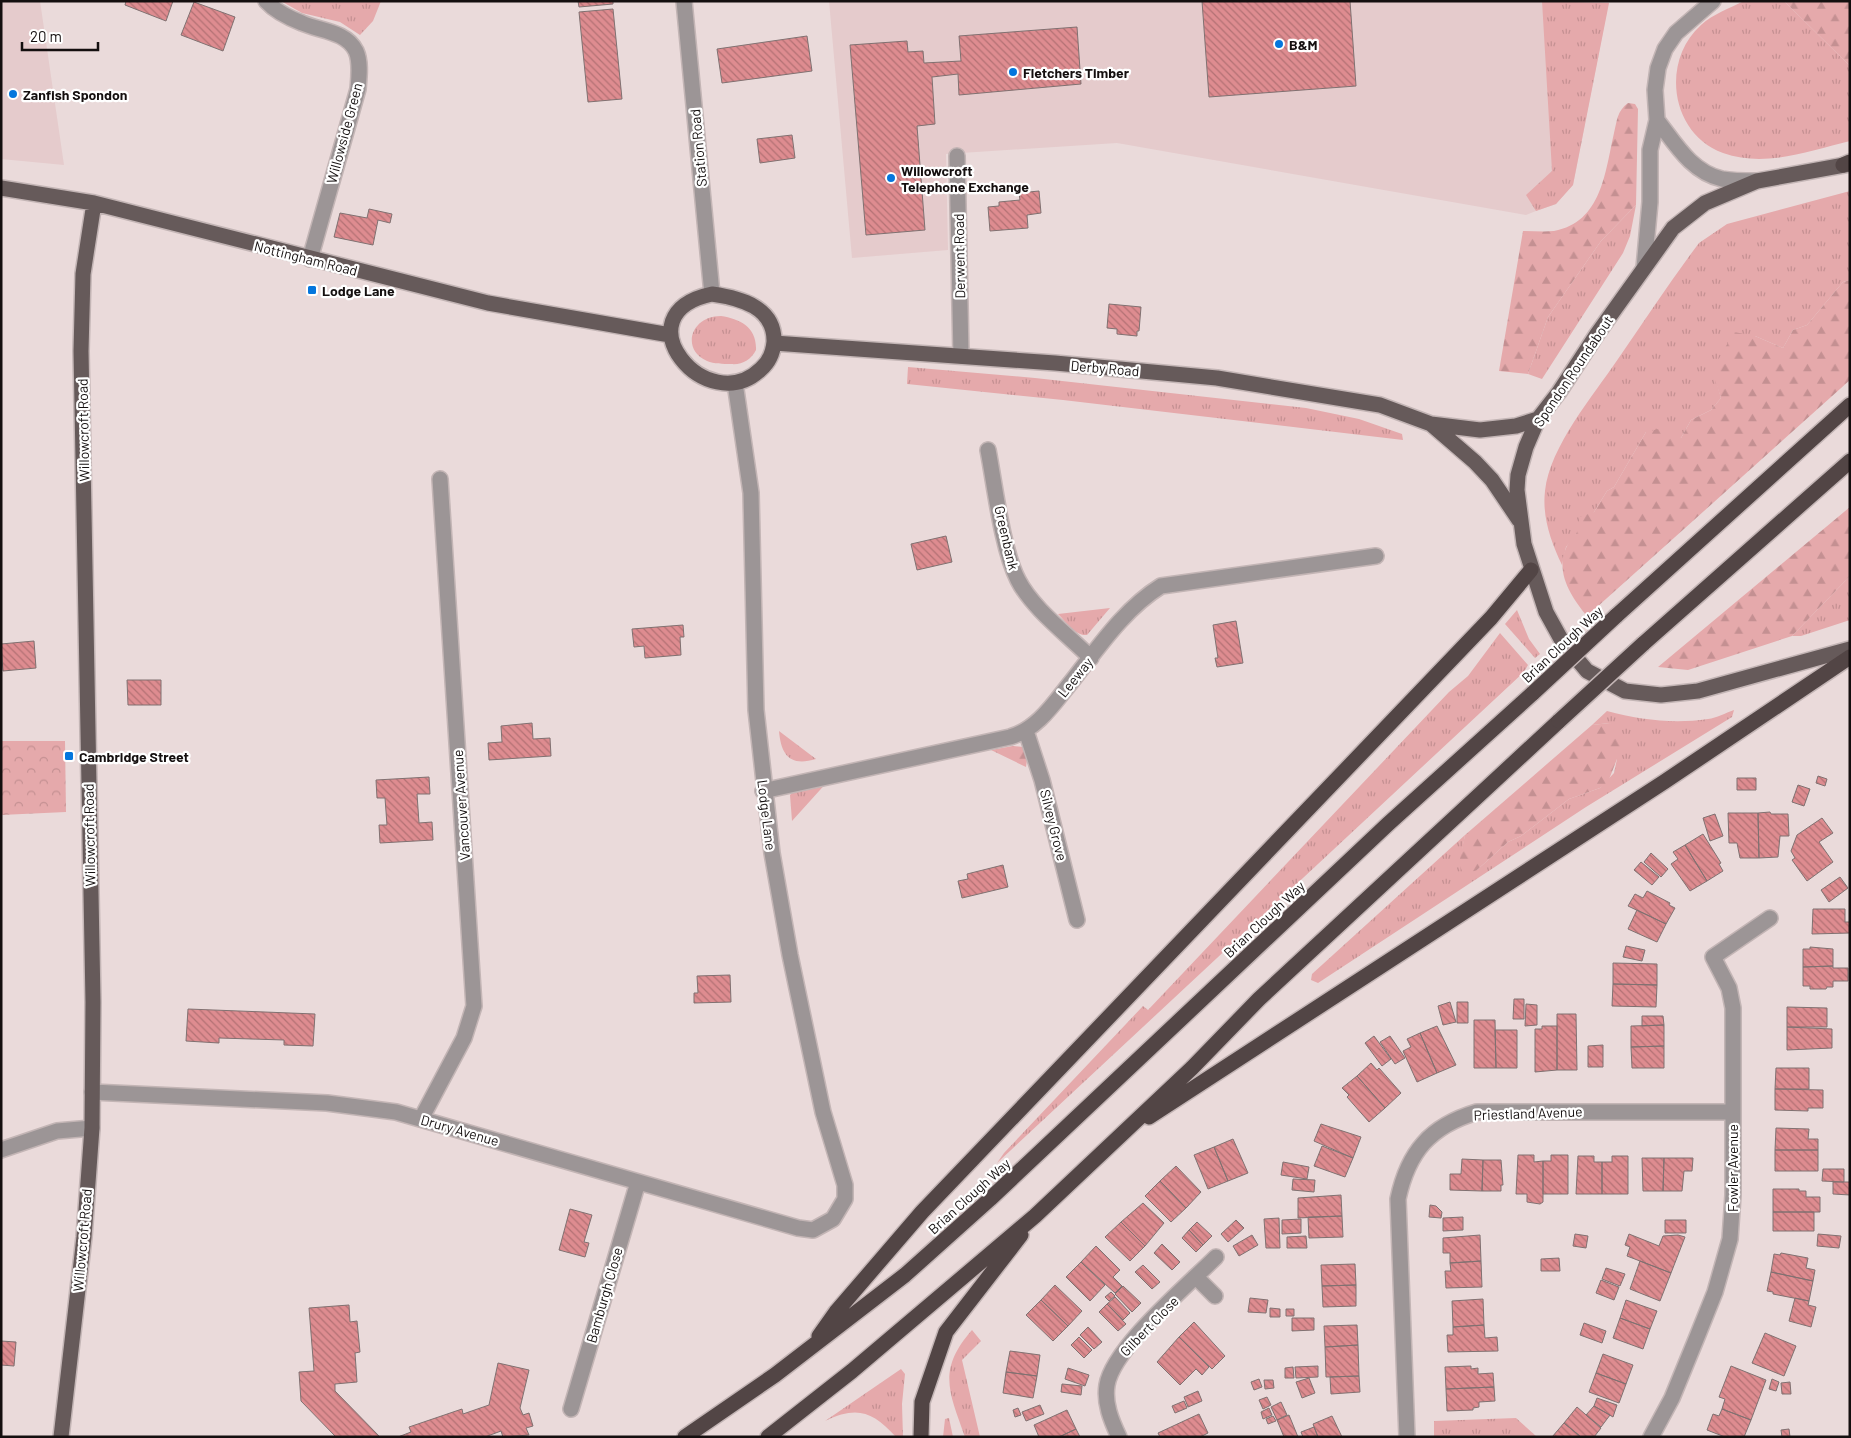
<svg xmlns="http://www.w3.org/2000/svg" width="1851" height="1438" font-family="Barlow,sans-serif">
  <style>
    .built { fill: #e5cbcc }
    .grass { fill: url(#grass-tufts) }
    .forest { fill: url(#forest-firs) }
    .park { fill: url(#park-crowns) }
    .building { fill: url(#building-back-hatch); stroke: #807171 }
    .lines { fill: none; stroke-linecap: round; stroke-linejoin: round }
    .minor-casing { stroke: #c3b5b5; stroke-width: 18 }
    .major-casing { stroke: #c3b5b5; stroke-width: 18 }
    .highway-casing { stroke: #c3b5b5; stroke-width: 18 }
    .minor { stroke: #9c9596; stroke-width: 15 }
    .major { stroke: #665a5a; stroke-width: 15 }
    .highway { stroke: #524545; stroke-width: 15 }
    .highway-bridge-casing { stroke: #c3b5b5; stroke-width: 18; stroke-linecap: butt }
    .highway-bridge { stroke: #524545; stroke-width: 15 }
    .poi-dot { fill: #0476dd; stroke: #fff; stroke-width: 2 }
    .labels { text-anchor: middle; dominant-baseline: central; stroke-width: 4.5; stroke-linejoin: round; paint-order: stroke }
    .poi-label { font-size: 14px; font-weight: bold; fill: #140f0f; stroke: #fff; text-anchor: start }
    .street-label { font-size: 14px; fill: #140f0f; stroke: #fff }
  </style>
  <defs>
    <pattern id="grass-tufts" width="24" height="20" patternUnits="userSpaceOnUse" patternTransform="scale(1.25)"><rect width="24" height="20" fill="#e5a9ab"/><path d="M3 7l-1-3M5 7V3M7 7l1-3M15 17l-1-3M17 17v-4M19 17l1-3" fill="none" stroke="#c49092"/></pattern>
    <pattern id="forest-firs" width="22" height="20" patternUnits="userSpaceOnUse" patternTransform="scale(1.25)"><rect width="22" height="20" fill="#e5a9ab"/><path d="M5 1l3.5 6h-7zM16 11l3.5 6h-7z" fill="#c49092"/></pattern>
    <pattern id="park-crowns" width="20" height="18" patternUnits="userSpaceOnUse" patternTransform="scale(1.25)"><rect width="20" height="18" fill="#e5a9ab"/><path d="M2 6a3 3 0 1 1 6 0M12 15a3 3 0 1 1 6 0" fill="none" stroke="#c49092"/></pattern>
    <pattern id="building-back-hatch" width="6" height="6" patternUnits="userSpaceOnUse" patternTransform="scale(1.25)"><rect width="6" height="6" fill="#de8c90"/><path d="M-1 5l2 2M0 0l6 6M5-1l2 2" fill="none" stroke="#b37174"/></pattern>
  </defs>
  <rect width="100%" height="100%" fill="#eadada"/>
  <path class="built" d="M1 1H40L64 165 1 159Z
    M829 1H1609L1573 185 1556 204 1536 211 1526 215 1117 143 946 154 948 250 852 258Z"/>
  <path class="grass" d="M281 1H381L373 21 360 35 340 22 302 13Z
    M1542 1 1609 3 1573 185 1556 204 1536 211 1526 195 1552 171Z
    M1744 1H1784L1850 66V141C1809 151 1765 168 1723 153 1671 134 1660 62 1701 25 1713 14 1730 8 1744 1Z
    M1850 191V280L1843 282 1807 325 1793 330 1783 348 1755 336 1713 370 1721 398 1711 410 1691 420 1681 438 1646 432 1614 487 1607 491 1594 512 1566 547 1562 565C1551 542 1542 517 1545 491 1550 446 1593 396 1618 359 1645 320 1671 280 1699 243L1727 224Z
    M1636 205 1630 236 1623 253 1542 379 1528 374 1548 317 1601 241Z
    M721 316C740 319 757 327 756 350 751 360 742 365 731 364 723 364 714 364 707 361 681 350 690 316 721 316Z
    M908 367 1035 378 1306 408 1359 419 1402 434 1403 440 1063 400 907 384Z
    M1850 576V620L1801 636H1792Z
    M1110 608 1087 635C1075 636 1066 622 1058 614Z
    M1517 610 1529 639 1540 654 1535 658 1505 624Z
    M1500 633 1528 665 1524 672 997 1163 1004 1153 1143 1006 1148 1010 1449 692 1468 676Z
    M1734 710 1732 717 1586 807 1318 983 1311 980 1312 974 1465 835 1460 863 1477 870 1508 842 1521 836 1569 799 1600 788 1614 773 1617 759 1610 723 1592 725 1607 711C1640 720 1674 724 1708 719 1717 718 1725 713 1734 710Z
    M779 731 816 759C790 767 781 755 779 731Z
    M829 780 792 821 790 795 799 786Z
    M972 1330 981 1341 962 1360 980 1437H965C949 1392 937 1370 972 1330Z
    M901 1369 905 1374 902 1404 903 1437H896C872 1411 857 1406 825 1421Z
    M949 1418 953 1437H943L945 1419Z
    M1516 1418 1537 1437H1434V1421Z"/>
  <path class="forest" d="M1784 1H1850V66Z
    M1628 103 1635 104 1638 109 1636 205 1601 241 1548 317 1528 374 1499 371 1523 231C1533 231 1544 232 1554 231 1602 222 1605 172 1614 133 1617 121 1617 111 1628 103Z
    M1850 280V380L1587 616C1572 598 1555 573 1566 548 1573 532 1580 538 1579 517L1594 512 1607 491 1614 487 1646 432 1666 427 1681 438 1691 420 1711 410 1721 398 1712 371 1734 332 1755 336 1783 348 1793 330 1807 325 1843 282Z
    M1850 507V576L1792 636 1688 670 1658 667Z
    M1610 723 1619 730 1627 749 1617 759 1608 782 1600 788 1569 799 1521 836 1508 842 1477 870 1467 874 1462 871 1459 863 1465 835 1592 725Z
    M1013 746 1023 747C1029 754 1027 759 1026 767L991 750Z"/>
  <path class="park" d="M1 741H65L66 812 1 815Z"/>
  <path class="building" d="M126 1H173L166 21 125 5Z
    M578 1H613V4L579 7Z
    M1202 1H1350L1356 86 1209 97Z
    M194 2 235 17 223 51 181 35Z
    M613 9 622 99 588 102 579 12Z
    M1077 27 1081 84 959 95 958 74 932 77 935 124 917 126 925 230 866 235 850 45 907 41 908 52 923 51 924 63 961 61 959 36Z
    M807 36 812 71 722 83 717 49Z
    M792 135 795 158 760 163 757 139Z
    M1039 191 1041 213 1027 215 1028 228 990 231 988 207 999 206V202L1020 200 1019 193Z
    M369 209 392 214 390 223 378 220 373 245 334 237 340 213 367 218Z
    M1109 304 1141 307 1139 331H1137V336L1117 334V329L1107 328Z
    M946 536 952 562 917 570 911 544Z
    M1236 621 1243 663 1217 667 1215 658H1218L1213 625Z
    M683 625 684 637H680L681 655 645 658 644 646 634 647 632 629Z
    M34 641 36 668 3 671 1 644Z
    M127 680H161V705H128Z
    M532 723 533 739 550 738 551 756 489 760 488 743 502 742 501 726Z
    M1818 776 1827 779 1825 786 1816 783Z
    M429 777 430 794H417L419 823 432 822 433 840 380 843 379 825H387L385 798H377L376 780Z
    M1737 778H1756V790H1737Z
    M1798 785 1810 789 1804 806 1792 802Z
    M1770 812 1771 814H1788L1789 836H1780L1778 857 1759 858 1758 813Z
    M1728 813H1758L1759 858H1740L1737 843H1729Z
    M1715 814 1723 836 1710 841 1703 818Z
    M1822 818 1833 833 1819 842 1833 862 1807 881 1792 860 1795 858 1791 851 1797 835Z
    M1703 834 1721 863 1719 864 1723 871 1707 881 1685 845Z
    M1685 845 1707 881 1690 891 1671 864 1678 859 1673 852Z
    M1651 853 1668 869 1661 877 1644 862Z
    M1641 862 1659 877 1652 885 1634 870Z
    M1003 865 1008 887 962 898 958 881 968 879 967 874Z
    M1840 877 1848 888 1829 902 1821 890Z
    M1647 891 1670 903 1669 905 1675 908 1666 924 1628 906 1635 894 1643 898Z
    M1813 909H1845V922H1850V933L1812 934Z
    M1637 910 1666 924 1657 942 1628 929Z
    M1626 946 1645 950 1642 961 1623 957Z
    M1810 947 1833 949V966L1803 967V949H1810Z
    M1613 963 1657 964V985L1613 984Z
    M1833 966V968H1848V981H1833V987H1827L1826 989H1810V986H1803V967Z
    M730 975 731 1002 694 1003V993H698L697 976Z
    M1613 984 1657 985 1656 1007 1612 1006Z
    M1514 999H1524V1019H1513Z
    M1450 1002 1456 1022 1443 1025 1438 1006Z
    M1457 1002H1468V1023H1457Z
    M1526 1004 1537 1005V1025L1525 1026Z
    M1787 1007 1827 1008V1027H1787Z
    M188 1009 315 1014 313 1046 284 1045V1040L219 1038V1043L186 1041Z
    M1557 1014H1576L1577 1070H1557Z
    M1642 1016H1663L1664 1025 1642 1026Z
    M1474 1020H1495L1496 1068H1474Z
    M1664 1025V1046L1631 1047V1026Z
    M1437 1026 1456 1065 1437 1073 1420 1033Z
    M1542 1026H1557V1070L1535 1072V1029H1542Z
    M1787 1027 1832 1029V1048L1787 1050Z
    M1495 1030H1517V1068H1496Z
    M1420 1033 1437 1073 1417 1082 1403 1051 1411 1047 1407 1039Z
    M1374 1036 1391 1059 1382 1066 1365 1043Z
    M1390 1036 1405 1058 1395 1064 1380 1042Z
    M1603 1045V1067H1588V1046Z
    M1664 1046V1068H1632L1631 1047Z
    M1371 1063 1377 1070 1379 1068 1401 1093 1385 1108 1357 1076Z
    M1776 1068H1809V1089H1775Z
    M1357 1076 1385 1108 1369 1122 1347 1097 1349 1095 1342 1088Z
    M1775 1089 1823 1090V1108H1808V1111L1775 1110Z
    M1321 1124 1361 1137 1353 1158 1314 1141Z
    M1776 1128 1809 1129 1808 1139H1818V1150H1775Z
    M1233 1139 1248 1173 1228 1181 1214 1147Z
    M1322 1146 1353 1158 1345 1177 1314 1166Z
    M1214 1147 1228 1181 1208 1189 1194 1155Z
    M1775 1150H1818V1171H1775Z
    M1518 1155H1534V1162L1543 1161V1202L1540 1204 1527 1202V1194H1516Z
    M1551 1155H1568V1194H1543V1161H1551Z
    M1578 1156H1594V1162H1602V1194H1576Z
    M1612 1156H1628V1194H1602V1162H1612Z
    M1642 1158H1664L1663 1191H1643Z
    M1664 1158H1693L1692 1171H1684L1682 1191H1663Z
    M1462 1159 1483 1160 1482 1191 1450 1190V1174H1461Z
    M1483 1160H1501L1503 1185H1501V1191H1482Z
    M1283 1162 1309 1167 1307 1179 1281 1175Z
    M1176 1166 1201 1192 1186 1208 1160 1181Z
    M1823 1169H1844V1182L1822 1181Z
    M1293 1179 1315 1180 1314 1192 1292 1190Z
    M1160 1181 1186 1208 1171 1222 1145 1196Z
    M1833 1182H1850V1195L1833 1194Z
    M1773 1189H1799V1191H1806V1197H1820V1212H1773Z
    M1341 1195 1342 1216 1298 1218V1198Z
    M1143 1203 1164 1223 1145 1246 1121 1222Z
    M1430 1205 1436 1206 1442 1212 1441 1218 1429 1217Z
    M570 1209 592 1215 584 1242 589 1243 585 1257 559 1250Z
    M1773 1212H1814V1231H1773Z
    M1342 1216 1343 1237 1309 1238 1308 1217Z
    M1463 1217V1230L1443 1231V1218Z
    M1279 1218 1280 1248H1266L1264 1219Z
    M1301 1219V1233L1282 1234V1220Z
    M1236 1220 1244 1228 1228 1242 1221 1234Z
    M1665 1220H1686V1233H1665Z
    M1121 1222 1145 1246 1130 1261 1105 1237Z
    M1197 1222 1212 1236 1203 1245 1189 1230Z
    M1189 1230 1203 1245 1196 1252 1182 1238Z
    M1575 1234 1588 1236 1586 1248 1573 1246Z
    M1629 1234 1659 1246 1663 1236 1678 1235 1685 1237 1671 1273 1627 1256 1630 1247 1625 1245Z
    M1818 1234 1841 1236 1839 1248 1817 1246Z
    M1252 1235 1258 1245 1239 1256 1233 1246Z
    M1480 1235 1481 1261 1450 1263V1253H1443V1238Z
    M1306 1236 1307 1248H1287V1237Z
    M1162 1244 1180 1262 1172 1270 1154 1253Z
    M1096 1246 1120 1270 1113 1277 1122 1286 1115 1293 1081 1262Z
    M1781 1253 1808 1258 1806 1268 1815 1270 1813 1281 1771 1272 1774 1254 1780 1255Z
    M1559 1258 1560 1271H1541V1259Z
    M1481 1261 1482 1287 1446 1288 1445 1271H1451L1450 1263Z
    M1640 1261 1671 1273 1660 1301 1630 1289Z
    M1081 1262 1105 1285 1090 1301 1066 1277Z
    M1355 1264 1356 1285 1322 1286 1321 1265Z
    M1143 1265 1160 1282 1152 1289 1135 1272Z
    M1606 1268 1625 1274 1620 1286 1602 1279Z
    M1771 1272 1813 1281 1809 1301 1773 1294V1292L1767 1291Z
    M1601 1280 1619 1287 1614 1300 1596 1293Z
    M1055 1285 1082 1311 1068 1326 1041 1300Z
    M1356 1285V1306L1323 1307 1322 1286Z
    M1123 1286 1141 1303 1132 1312 1115 1294Z
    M1111 1292 1115 1296 1109 1301 1105 1297Z
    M1115 1297 1130 1313 1123 1320 1107 1304Z
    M1250 1298 1268 1300 1266 1313 1248 1312Z
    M1795 1298 1809 1301 1808 1305 1816 1307 1811 1327 1789 1321Z
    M1483 1299 1484 1325 1453 1327 1452 1301Z
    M1041 1300 1068 1326 1053 1341 1026 1315Z
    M1626 1300 1657 1311 1650 1329 1620 1318Z
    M1107 1304 1126 1324 1118 1331 1099 1312Z
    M349 1305 350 1322 357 1321 360 1352 355 1353 357 1382 335 1384V1391L380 1437H336L301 1401 299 1372 314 1371 309 1308Z
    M1270 1308 1280 1309V1317H1270Z
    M1286 1309H1294V1316H1286Z
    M1292 1318H1314V1330L1292 1331Z
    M1620 1318 1650 1329 1643 1349 1613 1338Z
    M1194 1322 1225 1356 1212 1369 1179 1337Z
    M1584 1323 1606 1331 1602 1343 1580 1335Z
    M1357 1325 1358 1345 1325 1347 1324 1326Z
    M1484 1325 1485 1338 1497 1337 1498 1351 1448 1352 1447 1335H1453V1327Z
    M1088 1327 1102 1342 1094 1349 1080 1335Z
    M1765 1333 1796 1346 1784 1376 1752 1363Z
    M1079 1337 1092 1350 1084 1358 1071 1345Z
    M1179 1337 1209 1367 1202 1375 1196 1369 1180 1385 1157 1362Z
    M1 1341 16 1342 14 1366 1 1365Z
    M1358 1345 1359 1376 1326 1377 1325 1347Z
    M1010 1351 1040 1355 1037 1376 1006 1372Z
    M1603 1354 1633 1365 1626 1384 1596 1373Z
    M498 1363 529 1370 520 1408 523 1415 529 1413 533 1426 526 1428 529 1435 503 1437 501 1431 485 1437H398L411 1432 409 1427 462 1409 463 1414 489 1405Z
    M1318 1366V1377L1296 1378 1295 1367Z
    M1471 1366V1369L1478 1368V1374L1493 1373 1494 1387 1446 1389 1445 1367Z
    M1731 1366 1766 1380 1751 1420 1722 1409 1725 1399 1719 1397Z
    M1293 1367 1294 1378H1285V1368Z
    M1068 1368 1089 1375 1085 1386 1065 1379Z
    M1006 1372 1037 1376 1033 1398 1003 1393Z
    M1596 1373 1626 1384 1619 1403 1589 1392Z
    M1359 1376 1360 1392 1331 1394 1330 1377Z
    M1309 1378 1315 1393 1302 1398 1296 1382Z
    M1259 1379 1262 1387 1254 1390 1251 1382Z
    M1772 1379 1779 1382 1776 1391 1769 1389Z
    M1264 1380H1273L1274 1388 1265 1389Z
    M1790 1382 1791 1394H1782L1781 1383Z
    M1062 1384 1082 1386 1081 1395 1061 1392Z
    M1494 1387 1495 1401 1479 1402V1407L1473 1408V1410L1447 1411 1446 1389Z
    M1198 1391 1202 1401 1188 1407 1184 1397Z
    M1267 1397 1271 1405 1263 1409 1259 1400Z
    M1597 1398 1617 1405 1613 1417 1594 1406Z
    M1184 1401 1187 1408 1175 1413 1172 1406Z
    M1281 1402 1287 1415 1277 1420 1271 1407Z
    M1040 1405 1044 1414 1026 1421 1022 1412Z
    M1594 1406 1610 1415 1601 1427 1586 1415Z
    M1577 1407 1601 1428 1594 1437H1581L1564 1423Z
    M1018 1408 1021 1415 1015 1417 1013 1410Z
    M1269 1408 1272 1415 1263 1419 1261 1412Z
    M1722 1409 1751 1420 1744 1437H1725L1707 1430 1713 1414 1719 1416Z
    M1067 1410 1076 1429 1059 1437H1039L1034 1425Z
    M1199 1414 1208 1433 1200 1437H1160L1158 1433Z
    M1289 1415 1298 1437H1284L1277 1420Z
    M1273 1416 1276 1421 1268 1424 1266 1419Z
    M1332 1416 1342 1437H1318L1313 1424Z
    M1564 1423 1581 1437H1552Z
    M1314 1427 1318 1437H1303L1301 1432Z
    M1076 1429 1080 1437H1059Z
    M1789 1429 1790 1437H1782L1781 1430Z"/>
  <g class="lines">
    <g class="minor-casing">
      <path id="minor" d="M266 1C276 12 289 18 302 23 320 31 346 31 356 51 361 62 359 77 358 89L310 259
        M684 1 712 294
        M1657 120C1675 143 1691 172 1722 179 1733 181 1746 181 1757 181
        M957 156 961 356
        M1644 268 1650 202V150L1657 120 1655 90 1658 68 1665 49 1676 33 1713 1
        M988 450C995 486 1002 549 1018 580 1032 608 1068 635 1091 658
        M1026 731 1042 780 1077 920
        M763 791 1010 737C1038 729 1054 703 1072 681 1098 648 1124 609 1161 586L1376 556
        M92 1092 327 1103 396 1112 798 1228 813 1230 833 1219 845 1199V1185L823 1112 790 955 772 853 756 710 751 493 735 383
        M421 1119 464 1038 474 1006 440 479
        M1 1150 57 1131 92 1128
        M1196 1277 1215 1296
        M571 1409 638 1182
        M1119 1437C1111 1420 1104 1403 1107 1385 1113 1348 1188 1285 1216 1257
        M1407 1437 1398 1199C1408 1152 1430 1126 1477 1112H1732
        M1651 1437 1672 1398 1697 1337 1715 1292 1730 1239 1733 1195V1008L1729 988 1713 957 1770 918"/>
    </g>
    <g class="major-casing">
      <path id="major" d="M1850 164 1757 181 1705 203 1673 228 1597 334 1559 392 1538 419 1526 447 1518 475 1517 490 1524 544 1546 612 1562 641 1587 671 1625 691 1661 695 1698 691 1850 649
        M1 188 94 203 488 303 670 335
        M712 294C740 298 775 307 774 342 773 353 769 362 761 369 707 421 618 314 712 294Z
        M774 343 1055 363 1217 378 1380 405 1431 424 1475 462 1492 480 1519 520
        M1431 424 1480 430 1516 426 1538 419
        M61 1437 84 1237 92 1128 93 1002 81 351 83 274 94 203"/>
    </g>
    <g class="highway-casing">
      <path id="highway" d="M1843 165 1850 162
        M1616 616 1850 405
        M1643 644 1850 461
        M1149 1117 1664 782 1850 657
        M819 1336 836 1312 922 1212 1491 618 1531 570
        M685 1437 775 1375 905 1275 990 1199 1388 824 1533 693
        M768 1437 852 1371 1035 1216 1192 1068 1259 999 1559 721
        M921 1437 922 1402 946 1332 1021 1235"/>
    </g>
    <use href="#minor" class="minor"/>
    <use href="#major" class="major"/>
    <use href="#highway" class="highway"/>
    <g class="highway-bridge-casing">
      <path id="highway-bridge" d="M1533 693 1616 616
        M1559 721 1643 644"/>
    </g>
    <use href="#highway-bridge" class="highway-bridge"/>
  </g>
  <g class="poi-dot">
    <circle cx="1279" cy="44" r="5"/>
    <circle cx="1013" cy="72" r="5"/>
    <circle cx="13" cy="94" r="5"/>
    <circle cx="891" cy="178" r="5"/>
    <rect x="307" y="285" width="10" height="10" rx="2.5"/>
    <rect x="64" y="751" width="10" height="10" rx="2.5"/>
  </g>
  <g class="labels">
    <g class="poi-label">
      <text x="1289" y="44">B&amp;M</text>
      <text x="1023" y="72">Fletchers Timber</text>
      <text x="23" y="94">Zanfish Spondon</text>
      <text x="901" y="170">Willowcroft<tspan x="901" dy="16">Telephone Exchange</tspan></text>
      <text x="322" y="290">Lodge Lane</text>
      <text x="79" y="756">Cambridge Street</text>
    </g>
    <g class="street-label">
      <text transform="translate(344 133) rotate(-75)">Willowside Green</text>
      <text transform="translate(698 148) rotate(-95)">Station Road</text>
      <text transform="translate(959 256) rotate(-91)">Derwent Road</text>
      <text transform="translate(306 258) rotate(14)">Nottingham Road</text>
      <text transform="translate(1105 368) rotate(5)">Derby Road</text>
      <text transform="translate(1573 371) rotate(-56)">Spondon Roundabout</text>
      <text transform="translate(83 430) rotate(-91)">Willowcroft Road</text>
      <text transform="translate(1007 538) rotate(77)">Greenbank</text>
      <text transform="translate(1562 644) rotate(-43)">Brian Clough Way</text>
      <text transform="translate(1075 677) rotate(-51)">Leeway</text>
      <text transform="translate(461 805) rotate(-94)">Vancouver Avenue</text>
      <text transform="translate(767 815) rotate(83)">Lodge Lane</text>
      <text transform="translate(1054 825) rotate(76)">Silvey Grove</text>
      <text transform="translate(89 835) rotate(-91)">Willowcroft Road</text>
      <text transform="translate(1264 919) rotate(-43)">Brian Clough Way</text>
      <text transform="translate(1528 1113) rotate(-2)">Priestland Avenue</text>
      <text transform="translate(460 1130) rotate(16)">Drury Avenue</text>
      <text transform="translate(1732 1168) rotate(-90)">Fowler Avenue</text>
      <text transform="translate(969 1196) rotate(-42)">Brian Clough Way</text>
      <text transform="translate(82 1240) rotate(-85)">Willowcroft Road</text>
      <text transform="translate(604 1295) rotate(-74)">Bamburgh Close</text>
      <text transform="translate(1149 1326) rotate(-46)">Gilbert Close</text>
    </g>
  </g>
  <rect width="1851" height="1438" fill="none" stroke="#140f0f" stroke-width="5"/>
  <path d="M22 42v8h76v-8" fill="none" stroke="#140f0f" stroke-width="2.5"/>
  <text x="30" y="42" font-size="15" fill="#140f0f" stroke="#ffffff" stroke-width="4" paint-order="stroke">20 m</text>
</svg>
